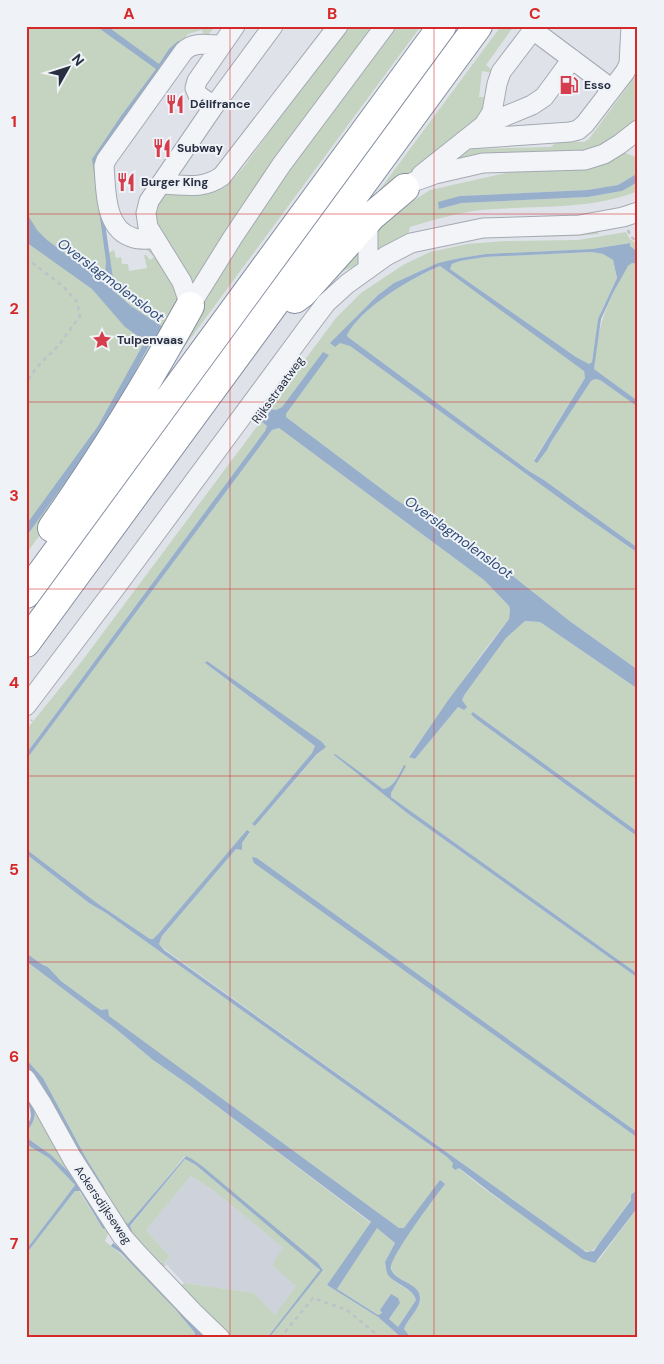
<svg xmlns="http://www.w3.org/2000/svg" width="664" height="1364" font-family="'DM Sans',sans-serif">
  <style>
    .built { fill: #cdd2db }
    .green { fill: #c4d4c0; fill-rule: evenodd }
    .water { fill: #98afcb; fill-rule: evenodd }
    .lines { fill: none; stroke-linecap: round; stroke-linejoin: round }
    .minor-casing { stroke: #a4a9b3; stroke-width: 21 }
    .highway-casing { stroke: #868fa1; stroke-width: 30 }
    .path { stroke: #bdc1c8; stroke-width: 2.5; stroke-dasharray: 4 4; stroke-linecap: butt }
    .minor { stroke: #f2f4f7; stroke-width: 19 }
    .highway { stroke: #fff; stroke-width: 28 }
    .grid { fill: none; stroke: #d62828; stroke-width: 1; stroke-opacity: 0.55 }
    .labels { text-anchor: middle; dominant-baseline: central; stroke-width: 4; stroke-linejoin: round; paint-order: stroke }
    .poi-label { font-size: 12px; font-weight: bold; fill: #272f41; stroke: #eff2f7; text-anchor: start }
    .street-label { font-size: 12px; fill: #272f41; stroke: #eff2f7 }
    .water-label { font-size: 14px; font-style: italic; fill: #2f4c77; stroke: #eff2f7 }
    .neatline { fill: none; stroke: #d62828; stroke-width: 2 }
    .grid-label { font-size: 16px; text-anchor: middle; font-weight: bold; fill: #d62828 }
  </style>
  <rect width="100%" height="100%" fill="#dfe3e9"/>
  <path class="built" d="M191 1176 214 1191 285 1248 276 1258 296 1286 275 1316 254 1293 184 1283 164 1262 170 1257 146 1230Z"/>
  <path class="green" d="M26 26H215L205 39 202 30 188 34 94 160 110 280 108 298 149 335 102 425 26 531Z
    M346 26H380L195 293 157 224 156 213 162 196C180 187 202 197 221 189 231 184 239 172 246 164Z
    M389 26H421L185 346H183L204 291Z
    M501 26H514L486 65 493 71 492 73 482 71 479 97H490L487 110 347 234Z
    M638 50V124L604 149 449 163 457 155 472 149 551 147 557 141 584 142 589 139 628 86 636 69Z
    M621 151 638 158V173L618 185 587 190 460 196 439 209 462 203 588 197 622 191 638 182V191C588 211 534 205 481 210 457 213 433 220 410 227L406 241 323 281 391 215 430 190 514 171Z
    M597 231 599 234C555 239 511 234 467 240L484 234Z
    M626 232 630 239 638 245V252L630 246 629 243 592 249 486 254 460 258 438 263 394 283 378 295 331 343H345L350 346 573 508 638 553V670L571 622 481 551 439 527 395 499 286 417V414L328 355 305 376 282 407 276 410 270 409 283 389 336 318 361 293 403 265 430 252 467 244 505 241 578 240Z
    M142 245H149L179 295 171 333 131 306 115 292 108 253 114 250 116 258 121 257 122 264H128L129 271 147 268 144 255H146L150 260 154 257Z
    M592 252 603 254 613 260 617 278 598 319 592 362 589 364 576 357 450 269 452 264 460 261 485 257Z
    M632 263 638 264V401L594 369C598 334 601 314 619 282 623 275 625 267 632 263Z
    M440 266 584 370 585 378 534 460C543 455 547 451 551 442L591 381 595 379 600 380 638 407V548L544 480 529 471 348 337 347 335C364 305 409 280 440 266Z
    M157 336 64 502 26 554V537L85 455 120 400 152 340Z
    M261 421 267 426 265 431 26 754V730L82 661Z
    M279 428 484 580 509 606 510 610 509 619 486 648 409 756 415 759 458 707 464 710 466 707 462 700 465 694 506 638 525 621 540 622 638 689V832L473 712 476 719 638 837V974L391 797V793L404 765C399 774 394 788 383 789L334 755 407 813 638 978V1133L257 858 253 857 255 863 638 1138V1189L598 1245 591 1252 583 1250 164 949 159 944 162 936 236 849 241 850 242 843 250 833 248 830 159 933 153 939H150L97 903 26 849V760L272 430ZM207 661 314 738 322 749 255 826 253 824 312 753 315 746 206 664Z
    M26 854 89 903 106 913 447 1157C489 1199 548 1229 598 1261L638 1207V1338L410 1337 404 1329C408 1317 426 1305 418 1291 412 1282 390 1278 391 1265 393 1249 434 1201 444 1184L404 1228H399L108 1016V1009L101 1010 95 1006 61 981 48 967 43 965 26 953Z
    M26 961 116 1029 153 1060 189 1085 371 1223 327 1285 378 1317 402 1338H269L323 1269 318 1263 185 1156 128 1225 125 1222 117 1210 130 1235 158 1266 162 1263 133 1234 129 1228 185 1159 196 1165 315 1265 320 1271 267 1338H234L227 1334 225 1335 229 1338H225L176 1289 184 1283 254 1293 275 1315 296 1286 273 1266 276 1258 284 1248 214 1191 191 1176 146 1230 170 1257 164 1262 166 1265 161 1269 138 1250 26 1074V1065L39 1080 81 1156 104 1187 86 1158 43 1078 26 1059Z
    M26 1084 70 1159 112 1225 105 1241C138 1267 168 1300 195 1333L194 1338H26V1254L75 1191H79L103 1229 106 1227C86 1190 62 1160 26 1137V1132C45 1111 26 1106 26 1084Z
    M26 1144 49 1158 75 1185 26 1250Z
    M377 1227 395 1243 385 1262C386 1266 387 1271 389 1275 395 1286 412 1287 416 1300L398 1327 389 1319 400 1303 378 1315 337 1289Z"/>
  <path class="water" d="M96 26H107L159 64 169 49 178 41 181 42 96 161 115 292 131 306 169 331 183 346 180 351 157 336 152 340 120 400 85 455 26 537V525L98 426 145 341 125 327 92 289 26 242V212L37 230 47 240 105 283 106 261 92 159 121 116 156 69Z
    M638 173V182L622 191 588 197 462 203 439 209 438 202 460 196 587 190 618 185Z
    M630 243V246L638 252V264L632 263 628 266 613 293 601 319 594 369 638 401V407L600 380 595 379 591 381 551 442 547 450 537 463 534 461 585 378 584 371 440 266C411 278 362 307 347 335L348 337 529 471 544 480 638 548V553L573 508 350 346 340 343 335 347 330 343 378 295 394 283 438 263 460 258 486 254 592 249ZM592 252 603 254 613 260 617 278 598 319 592 362 589 364 576 357 450 269 452 264 460 261 485 257Z
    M323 352 329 355 286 414V417L395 499 439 527 481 551 571 622 638 670V689L540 622 525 621 506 638 465 694 462 700 467 707 464 710 458 707 415 759 409 757 449 699 509 619 510 610 509 606 484 580 279 428 272 430 26 760V754L265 431 267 426 261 421 270 409 276 410 282 407Z
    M207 661 322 742 326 747 317 754 255 826 252 824 312 753 315 746 205 663Z
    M473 712 638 832V837L476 719 471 714Z
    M335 754 383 789C394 788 399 774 404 765L406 766 391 793V797L638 974V978L407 813 334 755Z
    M247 830 250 832 242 843V849L241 850 236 849 162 936 159 944 164 950 586 1252 594 1251 598 1245 631 1200V1195L638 1189V1207L595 1263 583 1259 490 1192 459 1168 455 1170 452 1167 453 1163 447 1157 106 913 89 903 26 854V849L97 903 150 939H153L159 933Z
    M253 857 257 858 638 1133V1138L254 863 252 858Z
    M26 953 43 965 48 967 61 981 95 1006 101 1010 108 1009 109 1016 399 1228H404L440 1180 445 1184C436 1196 388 1259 391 1269 395 1280 412 1282 418 1291 426 1305 408 1317 404 1329L411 1338H402L378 1317 327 1285 371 1222 189 1085 153 1060 116 1029 26 961ZM377 1228 395 1243 385 1262C386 1266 386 1271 388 1275 396 1285 412 1287 416 1300L398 1327 389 1319 400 1303 398 1298 391 1294 380 1310 382 1313 378 1315 337 1289Z
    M26 1059 43 1078 86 1158 104 1187 105 1190 103 1191 81 1156 39 1080 26 1065Z
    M26 1092C36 1107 39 1118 26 1132V1126C37 1114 26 1106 26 1092Z
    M26 1137 51 1155 71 1174 107 1227 103 1229 80 1191H75L26 1254V1250L75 1185 49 1158 26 1144Z
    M186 1156 192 1159 202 1166 318 1263 323 1270 269 1338H267L320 1270 196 1165 185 1159 130 1226 133 1234 162 1264 158 1266 140 1248 115 1210 117 1209 125 1222 128 1224Z
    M113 1243 123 1251 209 1338H194L195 1333 175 1309 121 1253 111 1246Z"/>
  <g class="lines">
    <g class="minor-casing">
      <path id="minor" d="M533 30 612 89
        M214 106 198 95 195 88 197 81 235 26
        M484 125 532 105 544 97 572 59
        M468 139 570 132 578 130 585 124 625 72 629 64 631 26
        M421 175 484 125 492 112 497 84 501 72 533 30 531 26
        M413 182 435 174 483 163 585 160 604 154 620 144 638 130
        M161 184C184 185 203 190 222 176L338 26
        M154 239C147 239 140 240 134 238 104 230 106 190 104 166L106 160 184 51C194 41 208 45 221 45
        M368 268V221
        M190 306 233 237 282 164 385 26
        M190 306 182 282 148 227 146 213 149 201 214 106 273 26
        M26 706 119 583 308 327 326 303 347 284 386 256 411 243 483 228 579 225 623 217 638 212
        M26 1079 42 1104 72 1158 122 1236 137 1253 193 1312 220 1338"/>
    </g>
    <g class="highway-casing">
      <path id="highway" d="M295 299 303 293 372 216 405 188
        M52 528C102 457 148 382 190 306
        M26 594 442 26
        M26 643 478 26"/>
    </g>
    <path class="path" d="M628 230 631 237 638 242
      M26 258 63 286 77 302 80 316 59 345 37 367 26 383
      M26 727 32 720
      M280 1338 313 1298 347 1310 381 1338"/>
    <use href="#minor" class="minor"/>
    <use href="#highway" class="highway"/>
  </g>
  <path class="grid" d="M230 26V1338M434 26V1338M26 214H638M26 402H638M26 589H638M26 776H638M26 962H638M26 1150H638"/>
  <defs>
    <g id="fuel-bare" transform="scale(1.5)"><path d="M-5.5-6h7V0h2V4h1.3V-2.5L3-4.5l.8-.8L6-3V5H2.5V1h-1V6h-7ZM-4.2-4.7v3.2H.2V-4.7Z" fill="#d53d4d" stroke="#eff2f7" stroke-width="2.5" paint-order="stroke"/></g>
    <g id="restaurant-bare" transform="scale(1.5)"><path d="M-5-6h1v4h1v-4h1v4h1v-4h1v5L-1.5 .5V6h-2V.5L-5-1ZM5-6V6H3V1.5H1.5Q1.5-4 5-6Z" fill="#d53d4d" stroke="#eff2f7" stroke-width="2.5" paint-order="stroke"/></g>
    <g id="sight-bare" transform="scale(1.5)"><path d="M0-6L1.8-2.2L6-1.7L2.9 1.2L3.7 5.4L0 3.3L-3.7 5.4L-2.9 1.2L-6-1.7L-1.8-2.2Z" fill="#d53d4d" stroke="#eff2f7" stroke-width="2.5" paint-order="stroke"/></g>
  </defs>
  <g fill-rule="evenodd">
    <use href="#fuel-bare" x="569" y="85"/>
    <use href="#restaurant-bare" x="175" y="104"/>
    <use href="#restaurant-bare" x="162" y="148"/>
    <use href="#restaurant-bare" x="126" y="182"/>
    <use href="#sight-bare" x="102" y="340"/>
  </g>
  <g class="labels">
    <g class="poi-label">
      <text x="584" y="85">Esso</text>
      <text x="190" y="104">Délifrance</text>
      <text x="177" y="148">Subway</text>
      <text x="141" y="182">Burger King</text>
      <text x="117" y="340">Tulpenvaas</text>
    </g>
    <g class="street-label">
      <text transform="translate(278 390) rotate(-54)">Rijksstraatweg</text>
      <text transform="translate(103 1205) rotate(56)">Ackersdijkseweg</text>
    </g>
    <g class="water-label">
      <text transform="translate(111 280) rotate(37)">Overslagmolensloot</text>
      <text transform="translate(459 537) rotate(36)">Overslagmolensloot</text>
    </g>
  </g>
  <rect width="664" height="1364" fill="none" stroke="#eff2f7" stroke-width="55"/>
  <g transform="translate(68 68) rotate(51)" stroke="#eff2f7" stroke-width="4" paint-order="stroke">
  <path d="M0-4L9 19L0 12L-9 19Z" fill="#272f41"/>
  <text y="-8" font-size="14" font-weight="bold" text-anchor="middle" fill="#272f41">N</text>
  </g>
  <rect x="28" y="28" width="608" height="1308" class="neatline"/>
  <g class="grid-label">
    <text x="129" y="19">A</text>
    <text x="332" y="19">B</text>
    <text x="535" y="19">C</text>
    <text x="14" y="127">1</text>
    <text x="14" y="314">2</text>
    <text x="14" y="501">3</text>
    <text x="14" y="688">4</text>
    <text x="14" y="875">5</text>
    <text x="14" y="1062">6</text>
    <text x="14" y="1249">7</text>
  </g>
</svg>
